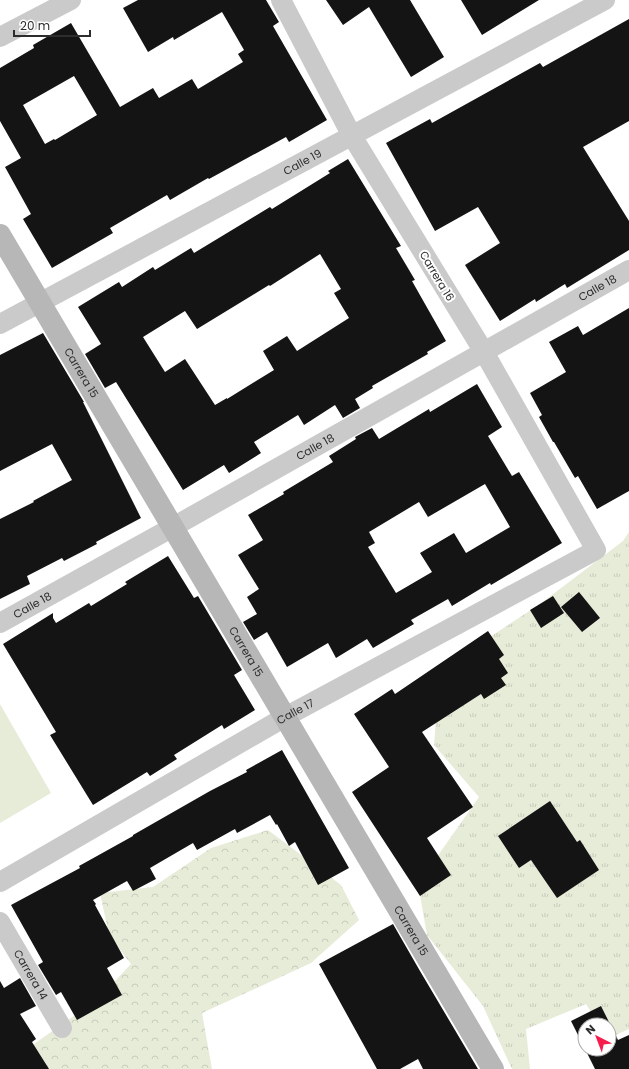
<svg xmlns="http://www.w3.org/2000/svg" width="629" height="1069" font-family="Poppins,sans-serif">
  <style>
    .grass { fill: url(#grass-tufts) }
    .forest { fill: url(#forest-crowns) }
    .pitch { fill: #e6ecd8 }
    .building { fill: #141414; fill-rule: evenodd }
    .lines { fill: none; stroke-linecap: round; stroke-linejoin: round }
    .street { stroke: #cacaca; stroke-width: 20 }
    .secondary { stroke: #b7b7b7; stroke-width: 22 }
    .labels { text-anchor: middle; dominant-baseline: central; stroke-width: 4; stroke-linejoin: round; paint-order: stroke }
    .street-label { font-size: 11px; fill: #2d2d2d; stroke: #fff }
  </style>
  <defs>
    <pattern id="grass-tufts" width="24" height="20" patternUnits="userSpaceOnUse"><rect width="24" height="20" fill="#e6ecd8"/><path d="M3 7l-1-3M5 7V3M7 7l1-3M15 17l-1-3M17 17v-4M19 17l1-3" fill="none" stroke="#c6cbba"/></pattern>
    <pattern id="forest-crowns" width="20" height="18" patternUnits="userSpaceOnUse"><rect width="20" height="18" fill="#e6ecd8"/><path d="M2 6a3 3 0 1 1 6 0M12 15a3 3 0 1 1 6 0" fill="none" stroke="#c6cbba"/></pattern>
  </defs>
  <rect width="100%" height="100%" fill="#fff"/>
  <path class="grass" d="M629 532V1029L609 1038V1025H599L586 1004 526 1029 530 1069H512L483 1006 427 935 418 884 479 797 434 745 440 670 540 604 623 541Z"/>
  <path class="forest" d="M268 830 341 885 359 920 311 963 202 1013 212 1069H37L34 1044 99 998 131 964 109 935 100 893 153 887 211 848Z"/>
  <path class="pitch" d="M0 704 51 793 0 823Z"/>
  <path class="building" d="M138 0H266L279 22 273 26 327 120 289 142 286 137 209 179 208 178 170 200 167 195 110 228 113 233 52 268 23 219 31 214 5 167 21 158 0 121V68L34 48 33 45 71 23 120 107 153 88 159 98 192 79 198 89 243 62 238 54 244 50 222 12 174 40 173 37 148 52 123 8ZM74 76 97 115 55 140 54 139 45 144 23 105Z
    M326 0H410L444 57 411 77 369 7 343 25Z
    M461 0H539L482 35Z
    M629 19V121L583 147 629 221V250L567 288 565 284 536 302 535 299 500 321 465 265 500 243 478 207 435 231 386 143 430 119 432 123 540 63 543 67Z
    M348 159 401 246 396 248 415 280 412 281 446 341 427 352 428 354 372 386 373 388 355 399 360 408 343 418 335 405 304 425 298 415 254 442 261 453 229 473 224 465 183 490 116 382 105 388 85 354 101 344 78 307 119 282 122 287 153 267 155 270 191 248 194 253 270 207 272 209 330 173 328 171ZM320 254 341 289 334 293 349 318 297 351 287 336 263 351 274 370 227 399V398L215 405 185 359 165 372 143 337 185 311 197 329 269 285 270 286Z
    M629 308V491L597 509 578 476 575 478 554 442H553L539 417 542 415 530 393 566 372 549 342 578 326 583 335Z
    M43 333 84 402H83L141 518 96 542 97 544 64 561 62 558 27 576 30 584 0 599V519L34 502 33 501 72 480 52 444 0 471V355Z
    M477 384 502 427 488 436 512 476 519 472 562 543 491 585 490 583 452 606 448 599 411 620 414 624 373 648 367 639 336 658 328 643 287 667 267 632 254 640 243 622 257 614 247 597 259 589 238 555 263 540 248 515 284 494 283 492 333 462 329 456 356 439 355 437 372 428 379 439 429 409 430 412ZM485 484 510 527 466 553 454 533 420 553 432 572 396 593 368 547 375 543 369 532 419 502 428 517Z
    M168 556 194 598 198 596 242 670 234 675 255 710 224 729 222 725 174 755 177 759 150 776 147 772 93 805 50 735 56 732 3 644 53 613V618L56 623 89 603 91 606 127 584 125 582Z
    M579 592 600 618 582 632 561 607Z
    M553 596 564 613 541 628 530 610Z
    M488 631 504 655 499 659 508 673 501 678 506 685 484 699 481 694 422 732 473 807 427 838 451 875 420 896 352 792 389 767 354 714 392 689 395 694Z
    M282 750 349 868 318 885 295 842 289 846 277 824 276 825 270 815 237 833 235 829 197 850 193 843 150 868 156 879 133 891 127 881 93 900 96 904 95 905 124 958 107 968 122 995 77 1020 61 992 56 995 38 965 43 962 11 905 80 868 79 866 133 836V835L210 791 247 772 246 770Z
    M550 801 577 842 580 840 599 870 557 898 531 860 519 868 498 836Z
    M393 924 420 971 478 1069H423L418 1059 400 1069H377L319 964Z
    M20 978 36 1006 20 1014 36 1039 32 1042 49 1069H0V981L4 988Z
    M601 1006 618 1040 629 1035V1069H595L585 1049H609V1025H585V1049L571 1021Z"/>
  <g class="lines">
    <g class="street">
      <path d="M0 37 71 0"/>
      <path id="s1" d="M0 324 605 0"/>
      <path id="s2" d="M0 623 173 527 629 270"/>
      <path id="s3" d="M0 882 285 717 596 550 484 352 352 136 281 0"/>
      <path id="s4" d="M0 922 62 1028"/>
    </g>
    <path class="secondary" id="s5" d="M0 235 493 1069"/>
  </g>
  <g class="labels">
    <g class="street-label">
      <text stroke="none"><textPath href="#s1" startOffset="343">Calle 19</textPath></text>
      <text transform="translate(437 276) rotate(59)">Carrera 16</text>
      <text stroke="none"><textPath href="#s2" startOffset="685">Calle 18</textPath></text>
      <text stroke="none"><textPath href="#s5" startOffset="160">Carrera 15</textPath></text>
      <text stroke="none"><textPath href="#s2" startOffset="361">Calle 18</textPath></text>
      <text stroke="none"><textPath href="#s2" startOffset="37">Calle 18</textPath></text>
      <text stroke="none"><textPath href="#s5" startOffset="484">Carrera 15</textPath></text>
      <text stroke="none"><textPath href="#s3" startOffset="341">Calle 17</textPath></text>
      <text stroke="none"><textPath href="#s5" startOffset="808">Carrera 15</textPath></text>
      <text stroke="none"><textPath href="#s4" startOffset="61">Carrera 14</textPath></text>
    </g>
  </g>
  <g transform="translate(597 1037) rotate(318)"><circle r="19" fill="#ffffff" stroke="#ababab"/>
  <path d="M0-3L7 15L0 10L-7 15Z" fill="#f61d4d"/>
  <text y="-6" font-size="11" font-weight="bold" text-anchor="middle" fill="#2d2d2d">N</text>
  </g>
  <path d="M14 30v6h76v-6" fill="none" stroke="#2d2d2d" stroke-width="2"/>
  <text x="20" y="30" font-size="12" fill="#2d2d2d" stroke="#ffffff" stroke-width="3" paint-order="stroke">20 m</text>
</svg>
